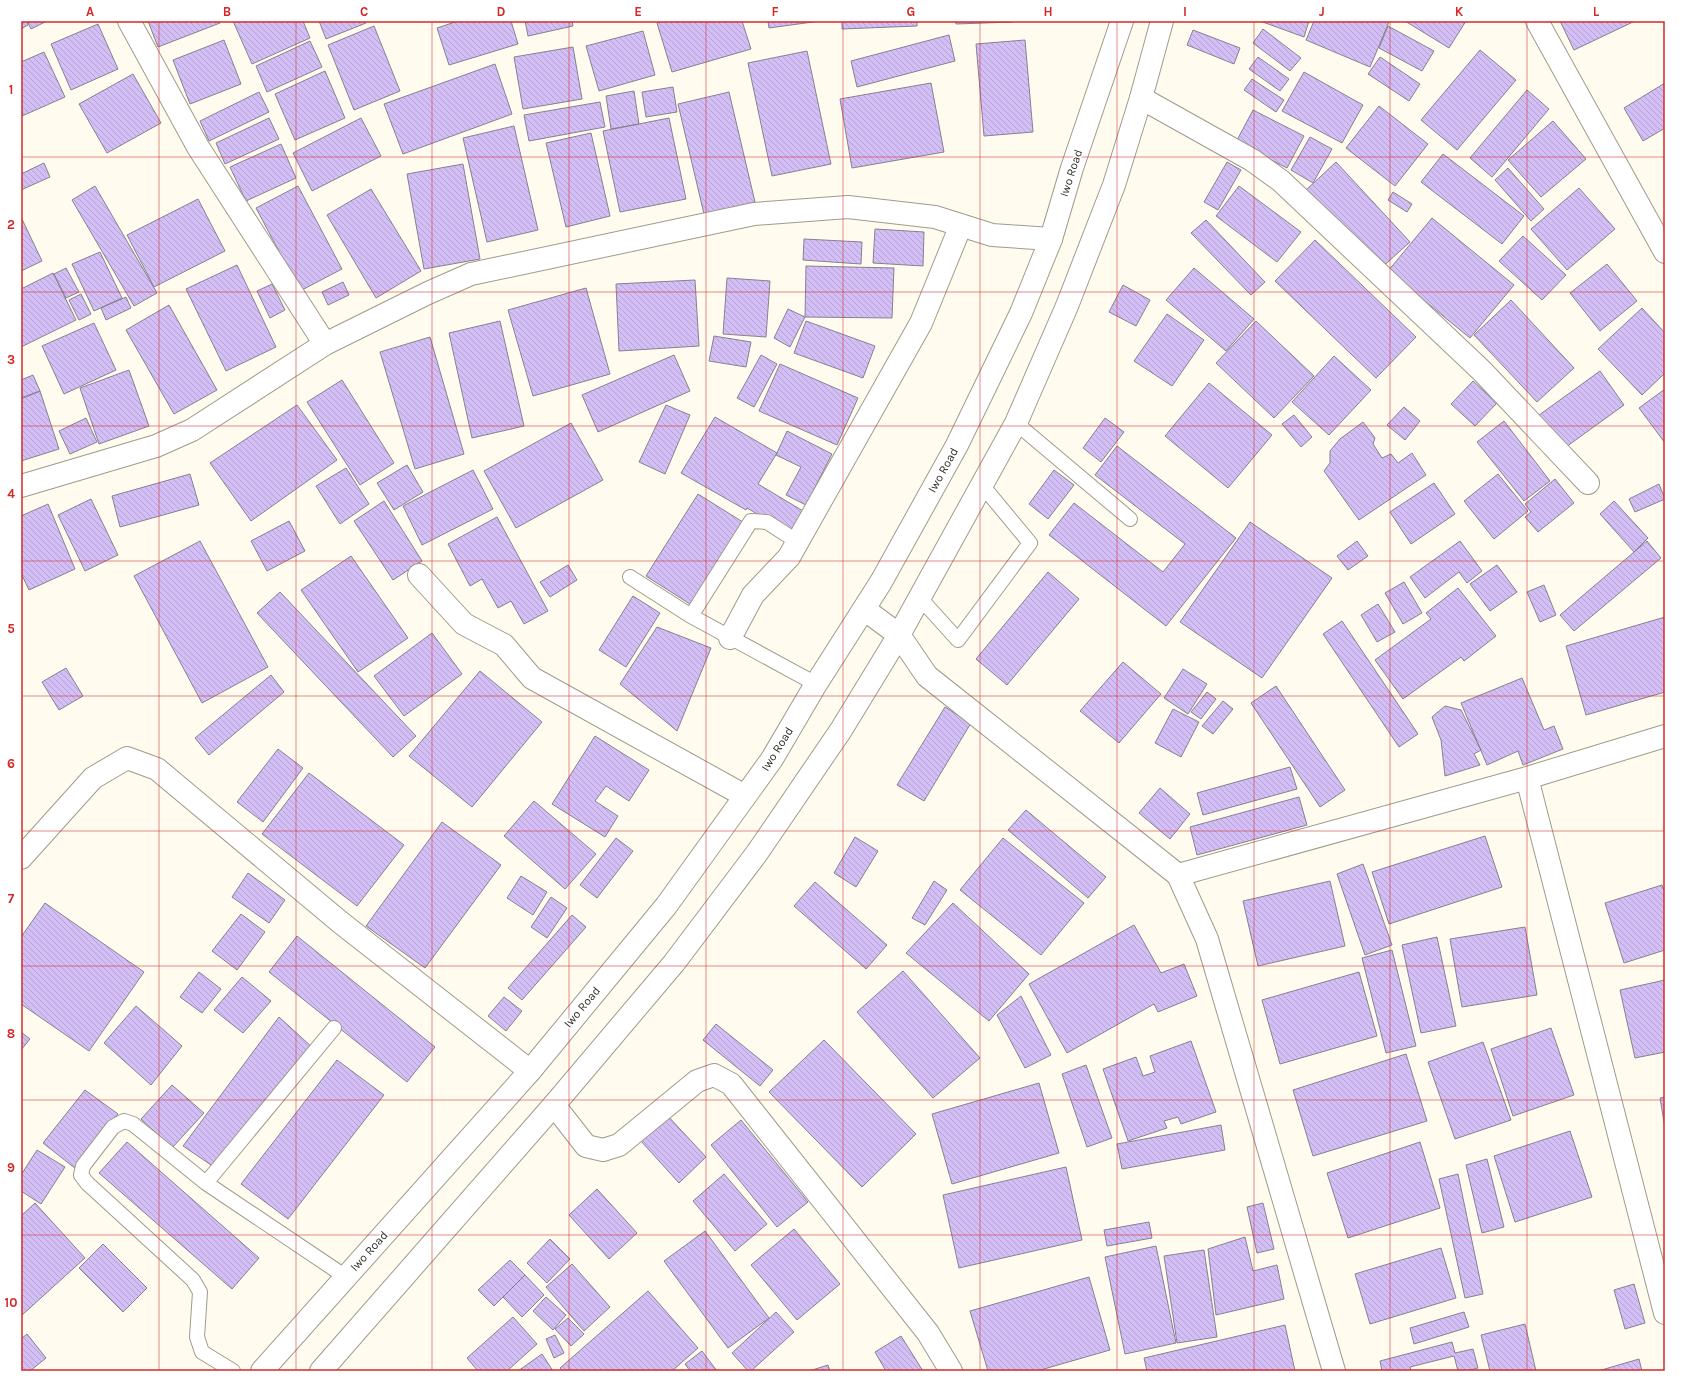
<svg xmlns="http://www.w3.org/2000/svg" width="1686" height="1392" font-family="Karla,sans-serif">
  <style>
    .building { fill: url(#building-back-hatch); stroke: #86818f }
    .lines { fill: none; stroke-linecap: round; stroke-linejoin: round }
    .lane-casing { stroke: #9f9b8c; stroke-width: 16 }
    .street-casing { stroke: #9f9b8c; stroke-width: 24 }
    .primary-casing { stroke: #9f9b8c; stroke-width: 24 }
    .lane { stroke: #fff; stroke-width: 14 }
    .street { stroke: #fff; stroke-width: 22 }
    .primary { stroke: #fff; stroke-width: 22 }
    .grid { fill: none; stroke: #d62828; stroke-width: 1; stroke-opacity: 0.55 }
    .labels { text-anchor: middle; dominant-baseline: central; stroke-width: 3; stroke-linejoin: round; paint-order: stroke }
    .street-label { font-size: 12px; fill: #302e28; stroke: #fff }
    .neatline { fill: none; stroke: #d62828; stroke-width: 1.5 }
    .grid-label { font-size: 13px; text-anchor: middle; font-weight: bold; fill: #d62828 }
  </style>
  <defs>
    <pattern id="building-back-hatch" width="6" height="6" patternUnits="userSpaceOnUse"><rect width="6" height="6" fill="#d3bef6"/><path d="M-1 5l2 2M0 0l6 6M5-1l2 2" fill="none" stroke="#b5a4d3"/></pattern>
  </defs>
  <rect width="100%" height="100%" fill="#fffcef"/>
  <path class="building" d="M21 21H27L28 25 21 29Z
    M27 21H47L31 29Z
    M148 21H219L220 23 158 47Z
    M233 21H303L310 38 252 64Z
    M319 21H365L366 23 326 39Z
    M458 21H511L518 44 449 65 437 28Z
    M525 21H572L573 26 528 36Z
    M663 21H742L751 49 672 72 657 23Z
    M768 21H820L769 28Z
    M842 21H917V26L842 29Z
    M955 21H1013V22L956 24Z
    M1260 21H1309L1304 37Z
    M1314 21H1387L1389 22 1370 67 1306 40Z
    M1405 21H1466L1449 48Z
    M1560 21H1635L1574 50Z
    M98 24 118 69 71 90 51 44Z
    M374 26 400 91 354 110 328 45Z
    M1388 26 1434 51 1422 71 1379 48Z
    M1263 29 1301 58 1290 71 1253 43Z
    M1193 30 1240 48 1234 64 1187 45Z
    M643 31 655 75 599 91 586 46Z
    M949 35 955 61 857 87 851 61Z
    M224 40 241 84 190 104 173 60Z
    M1025 40 1033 132 984 136 976 44Z
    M310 41 322 67 267 92 256 66Z
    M573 47 582 99 523 109 514 57Z
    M1480 50 1516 80 1457 150 1421 120Z
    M807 51 831 164 772 176 748 63Z
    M44 52 65 97 22 116 21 62Z
    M1258 57 1289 79 1280 91 1249 69Z
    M1380 57 1420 84 1409 101 1368 74Z
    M495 64 512 114 403 154 384 104Z
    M325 71 345 118 295 140 275 94Z
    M1304 72 1363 105 1342 143 1282 111Z
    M133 74 161 123 107 153 79 104Z
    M1252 79 1284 100 1276 112 1244 90Z
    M931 83 944 152 852 168 840 99Z
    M1665 83V128L1643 141 1624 108Z
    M673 87 677 112 646 117 642 92Z
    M1527 90 1549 109 1492 177 1470 158Z
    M634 91 639 124 611 129 606 96Z
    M259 92 269 112 209 141 200 121Z
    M729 92 755 202 704 214 678 104Z
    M600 102 605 127 529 141 524 115Z
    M1379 106 1428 144 1395 186 1346 148Z
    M1253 110 1304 136 1287 168 1236 142Z
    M269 118 279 139 225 164 216 143Z
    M361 118 381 156 312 191 293 153Z
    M669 118 686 199 620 212 603 131Z
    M1553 121 1586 159 1541 197 1508 160Z
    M514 126 538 230 487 242 463 138Z
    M591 133 610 216 566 227 546 143Z
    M1310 137 1332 149 1313 183 1291 170Z
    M281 144 296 178 246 201 230 167Z
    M1443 154 1524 216 1502 244 1421 182Z
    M1227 162 1241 170 1218 210 1204 202Z
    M1336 162 1410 242 1378 271 1305 191Z
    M44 163 50 177 21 190V174Z
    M463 164 480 259 424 269 407 174Z
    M1508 168 1544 209 1531 221 1495 180Z
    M95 186 157 293 134 306 72 200Z
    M298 186 342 269 300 291 256 208Z
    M1239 186 1301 232 1277 262 1216 216Z
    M1579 188 1615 229 1567 270 1531 229Z
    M371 189 421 271 376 298 327 215Z
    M1393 192 1412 204 1407 212 1388 200Z
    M198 199 225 251 154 287 127 235Z
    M21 217 42 261 21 271Z
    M1432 218 1514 285 1470 338 1388 271Z
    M1206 220 1265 282 1251 295 1191 233Z
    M875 229 924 232 923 266 873 263Z
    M1523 236 1566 275 1542 300 1499 261Z
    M804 239 862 242 861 264 803 260Z
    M1315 240 1416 337 1376 378 1275 281Z
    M100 252 122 298 94 311 72 264Z
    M1607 264 1637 301 1600 331 1570 293Z
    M237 265 276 347 226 371 186 289Z
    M806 266 894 268 892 318 805 317Z
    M66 268 79 292 66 298 54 274Z
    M1194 268 1254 319 1226 351 1166 300Z
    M53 273 76 320 21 347V289Z
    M727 278 770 281 766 337 723 334Z
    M695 280 699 346 619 351 616 284Z
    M343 282 349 295 328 305 322 292Z
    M272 284 285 310 270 318 257 291Z
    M1123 285 1150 300 1136 326 1109 312Z
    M586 288 610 374 533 396 508 310Z
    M81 294 91 314 79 320 69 300Z
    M126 297 131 308 106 320 101 308Z
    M1511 300 1574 368 1537 402 1474 335Z
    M169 305 217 390 174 414 126 330Z
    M1642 308 1665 333V373L1642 395 1598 349Z
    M788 309 805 317 790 347 774 338Z
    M1167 314 1204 340 1172 386 1134 361Z
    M500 321 524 426 472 438 449 333Z
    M806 321 875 346 863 378 794 353Z
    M1256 321 1314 376 1274 418 1216 363Z
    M94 323 116 370 64 394 42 346Z
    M714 336 751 342 746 367 709 361Z
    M430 337 464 454 415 469 380 352Z
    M674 355 690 391 598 432 582 395Z
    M761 355 777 364 754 407 737 398Z
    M1334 356 1371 390 1329 435 1292 402Z
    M780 364 858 398 837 445 759 411Z
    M129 370 149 426 99 444 80 388Z
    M1600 371 1624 405 1559 452 1535 418Z
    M33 375 40 391 21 398V380Z
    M342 380 394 463 360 485 307 402Z
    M1473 381 1497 403 1475 426 1451 404Z
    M1209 383 1272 435 1228 488 1165 436Z
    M1665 389V443L1639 408Z
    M40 391 59 449 21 461V399Z
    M297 405 337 460 251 521 210 463Z
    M666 405 690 415 665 474 639 462Z
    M1404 407 1420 421 1405 440 1387 425Z
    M1294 415 1312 437 1301 447 1282 424Z
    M715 417 777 453 758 484 803 511 790 533 747 508 746 510 681 473Z
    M86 418 97 442 70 454 59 431Z
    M1105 418 1124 432 1101 462 1083 448Z
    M1504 421 1550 481 1524 501 1477 442Z
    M1363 422 1375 438 1373 444 1382 458 1391 454 1398 463 1412 453 1426 475 1359 520 1324 471 1330 463V451L1340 439Z
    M571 423 603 480 516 528 484 471Z
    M787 431 832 454 806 505 786 495 801 467 776 455Z
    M1117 446 1236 538 1166 626 1049 535 1074 503 1163 572 1185 544 1095 475Z
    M407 465 423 492 394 510 377 483Z
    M346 468 369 504 340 524 316 486Z
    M473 470 493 509 422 545 403 506Z
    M1054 470 1074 485 1048 519 1029 504Z
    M190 474 199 505 120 527 112 496Z
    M1498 474 1528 511 1494 539 1464 501Z
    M1555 479 1574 503 1538 532 1525 517 1531 512 1525 504Z
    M1434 483 1455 514 1411 544 1390 512Z
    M1659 484 1665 499 1635 512 1629 499Z
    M698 494 746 524 693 606 646 576Z
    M91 499 118 555 85 571 58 515Z
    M384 501 422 561 393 580 354 521Z
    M1614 501 1648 538 1634 552 1600 514Z
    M48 504 75 569 29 590 21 573V516Z
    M497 517 548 611 524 624 511 601 498 608 482 579 470 586 448 544Z
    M289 521 305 551 267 571 251 541Z
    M1250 522 1332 578 1262 678 1180 622Z
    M200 541 268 667 202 703 134 576Z
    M1357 541 1368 556 1348 570 1337 556Z
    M1460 541 1482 571 1467 583 1459 572 1425 598 1410 577Z
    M1647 541 1661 558 1574 631 1560 615Z
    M351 556 408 638 358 672 301 590Z
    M568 565 577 580 550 597 540 582Z
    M1497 565 1517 592 1490 611 1470 584Z
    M1048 572 1079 599 1007 685 976 659Z
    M1404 582 1422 613 1403 624 1385 593Z
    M1544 585 1556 615 1540 622 1527 592Z
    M1458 588 1496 636 1464 661 1461 657 1403 699 1375 660 1431 619 1426 613Z
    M280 592 416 736 393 757 257 613Z
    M633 596 660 613 626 667 599 650Z
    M1378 604 1395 632 1377 642 1361 615Z
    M1665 617V692L1586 715 1566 646Z
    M1342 621 1418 734 1399 747 1323 634Z
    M657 627 711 648 677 731 620 684Z
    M432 633 462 674 404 716 374 676Z
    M1123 662 1161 694 1119 743 1080 711Z
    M66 668 83 696 59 710 42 682Z
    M1183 669 1207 684 1188 714 1164 698Z
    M480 671 542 722 472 807 409 756Z
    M271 675 284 692 209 755 195 738Z
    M1522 678 1544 730 1554 726 1563 749 1523 765 1518 751 1487 765 1461 703Z
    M1276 686 1345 790 1320 807 1251 703Z
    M1207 692 1216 699 1201 719 1191 712Z
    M1223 701 1233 709 1213 734 1202 726Z
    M1445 706 1461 710 1481 750 1474 754 1480 765 1445 776 1441 740 1432 717Z
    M945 707 971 723 924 801 897 785Z
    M1173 709 1199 722 1181 757 1155 743Z
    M595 736 649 770 629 801 606 786 595 801 618 816 605 837 552 804Z
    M278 749 303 768 263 822 237 802Z
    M1290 767 1297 789 1203 815 1197 793Z
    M309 773 404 845 357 906 262 834Z
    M1160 788 1190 814 1170 839 1139 813Z
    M1299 797 1307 825 1197 855 1190 827Z
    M534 801 596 854 565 889 504 836Z
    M1026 810 1106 877 1088 898 1008 830Z
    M442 822 501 865 425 968 366 926Z
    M1485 836 1502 887 1389 924 1372 872Z
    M855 837 878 851 856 887 834 873Z
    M616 838 633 851 597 898 580 885Z
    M1003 838 1084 903 1041 955 960 890Z
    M1363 864 1392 945 1365 955 1337 874Z
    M248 873 285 900 269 923 232 897Z
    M521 876 547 892 533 915 507 898Z
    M934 881 947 890 925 925 912 918Z
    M1330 881 1345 946 1258 966 1243 901Z
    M815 882 887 945 866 969 794 906Z
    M1662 885 1665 893V950L1624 963 1605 903Z
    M551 897 567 908 547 938 531 927Z
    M45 903 144 972 89 1051 21 1004V937Z
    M953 903 1029 974 989 1021 906 953Z
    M241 914 265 932 237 970 212 951Z
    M572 915 586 927 522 1000 508 988Z
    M1134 925 1161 973 1184 964 1197 996 1158 1012 1154 1004 1067 1053 1029 984Z
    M1525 927 1537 995 1462 1007 1450 939Z
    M297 936 435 1047 407 1082 269 972Z
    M1437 937 1456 1026 1421 1033 1402 945Z
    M1392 950 1416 1046 1386 1053 1362 958Z
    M903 971 980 1058 933 1098 857 1012Z
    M199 972 221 989 202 1013 180 997Z
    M1359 972 1377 1036 1280 1064 1262 1000Z
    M242 977 271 1001 243 1033 214 1010Z
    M1665 980V1052L1635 1058 1620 990Z
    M1021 996 1051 1055 1025 1068 997 1015Z
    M504 997 522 1011 506 1031 488 1016Z
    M136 1006 182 1046 151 1085 104 1043Z
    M279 1017 313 1048 214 1167 183 1146Z
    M716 1024 773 1070 760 1086 703 1040Z
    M1551 1028 1574 1095 1513 1116 1491 1049Z
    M21 1032 30 1039 21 1050Z
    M824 1040 916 1134 862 1187 769 1092Z
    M1191 1041 1216 1112 1181 1124 1178 1117 1164 1121 1167 1128 1128 1141 1103 1069 1136 1057 1143 1076 1155 1072 1150 1056Z
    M1483 1042 1511 1120 1455 1139 1428 1062Z
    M1406 1054 1427 1121 1313 1156 1293 1090Z
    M337 1060 384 1095 288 1219 241 1184Z
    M1086 1065 1112 1138 1087 1147 1062 1074Z
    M1039 1083 1059 1153 952 1184 932 1114Z
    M172 1085 204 1113 172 1148 141 1119Z
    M85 1090 118 1114 76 1169 43 1143Z
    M1665 1097V1128L1660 1098Z
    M667 1115 706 1157 679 1183 640 1140Z
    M741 1120 808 1202 777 1227 711 1145Z
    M1221 1125 1225 1150 1122 1169 1117 1144Z
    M1570 1131 1592 1197 1515 1222 1494 1156Z
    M127 1142 259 1258 232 1289 99 1173Z
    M1420 1142 1440 1208 1348 1238 1327 1173Z
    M37 1150 65 1167 41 1204 21 1191V1175Z
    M1487 1159 1504 1227 1482 1233 1466 1165Z
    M1066 1167 1082 1240 959 1268 943 1195Z
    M724 1174 767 1224 735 1251 693 1201Z
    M1458 1174 1483 1294 1465 1298 1439 1179Z
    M597 1189 637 1233 609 1259 569 1215Z
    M35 1203 85 1258 21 1316V1216Z
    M1263 1203 1274 1249 1257 1253 1247 1207Z
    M1149 1222 1152 1238 1107 1246 1104 1230Z
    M794 1229 840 1284 797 1320 751 1265Z
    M705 1231 769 1318 728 1348 664 1261Z
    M1245 1237 1253 1271 1277 1265 1284 1299 1216 1315 1208 1249Z
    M550 1239 570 1259 547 1283 527 1263Z
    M103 1244 147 1288 123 1312 79 1268Z
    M1156 1246 1176 1343 1125 1354 1105 1257Z
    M1441 1248 1456 1298 1370 1324 1355 1274Z
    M1204 1250 1217 1337 1177 1343 1164 1256Z
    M510 1260 525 1275 494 1306 478 1290Z
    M572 1264 610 1307 584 1331 546 1287Z
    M525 1275 544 1295 522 1317 503 1297Z
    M1089 1277 1110 1350 1037 1371H988L970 1311Z
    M1634 1284 1645 1323 1625 1329 1614 1290Z
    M648 1291 698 1348 672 1371H563L560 1368Z
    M546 1297 566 1315 553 1330 533 1311Z
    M776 1312 794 1332 751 1371H748L732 1353Z
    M1464 1312 1469 1327 1414 1344 1410 1328Z
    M513 1317 537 1344 507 1371H478L467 1358Z
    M568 1318 584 1334 571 1346 555 1329Z
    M1525 1324 1536 1371H1490L1481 1335Z
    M1285 1325 1295 1371H1147L1144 1358Z
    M27 1334 46 1358 30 1371H21V1339Z
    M555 1335 564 1353 554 1358 546 1339Z
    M901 1336 923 1371H886L875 1352Z
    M1452 1342 1455 1353 1473 1349 1478 1368 1466 1371H1458L1454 1356 1410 1367 1411 1371H1382L1380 1361Z
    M702 1351 717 1371H690L685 1364Z
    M542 1354 553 1371H518Z
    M1639 1359 1642 1371H1598Z
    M828 1365 830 1371H809Z"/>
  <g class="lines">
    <g class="lane-casing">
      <path id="lane" d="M1016 423 1130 519
        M630 577 691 616 816 684
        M920 598 958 640 1030 543 982 485
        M691 616 751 521 767 522 798 542
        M206 1183 334 1028
        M233 1371 202 1352 197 1337 200 1292 193 1280 87 1183 81 1175 83 1166 113 1127 124 1121 133 1124 206 1183 346 1277"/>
    </g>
    <g class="street-casing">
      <path id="street" d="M129 21 198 147 325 344
        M1537 21 1665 252
        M1141 98 1252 160 1281 181 1482 371 1588 483
        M21 486 156 446 192 430 325 344 428 293 471 274 754 214 848 207 935 217 992 235 1051 239
        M419 575 464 624 504 645 532 678 745 796
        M864 609 899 635 927 676 1178 875 1207 939 1334 1371
        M730 638 753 595 789 557 921 323 961 225
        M1527 778 1665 1313
        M21 858 93 778 127 758 157 769 340 922 530 1071
        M1178 875 1527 778 1665 736
        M554 1105 586 1146 603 1150 619 1145 697 1081 714 1075 731 1084 928 1333 951 1371"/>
    </g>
    <g class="primary-casing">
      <path id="primary" d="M262 1371 530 1071 666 906 772 759 816 684 881 582 957 445 1021 313 1051 239 1072 168 1122 21
        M321 1371 554 1105 674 963 757 853 841 730 899 635 1016 423 1067 306 1114 185 1141 98 1162 21"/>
    </g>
    <use href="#lane" class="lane"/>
    <use href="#street" class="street"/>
    <use href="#primary" class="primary"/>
  </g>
  <path class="grid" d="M159 21V1371M296 21V1371M432 21V1371M569 21V1371M706 21V1371M843 21V1371M980 21V1371M1117 21V1371M1254 21V1371M1390 21V1371M1527 21V1371M21 157H1665M21 292H1665M21 426H1665M21 561H1665M21 696H1665M21 831H1665M21 966H1665M21 1100H1665M21 1235H1665"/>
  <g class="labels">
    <g class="street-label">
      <text transform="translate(1071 173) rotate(-72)">Iwo Road</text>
      <text transform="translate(943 470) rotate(-61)">Iwo Road</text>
      <text transform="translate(777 749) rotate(-58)">Iwo Road</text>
      <text transform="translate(582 1007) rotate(-50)">Iwo Road</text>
      <text transform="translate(369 1251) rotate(-48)">Iwo Road</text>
    </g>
  </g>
  <rect width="1686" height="1392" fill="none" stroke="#ffffff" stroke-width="44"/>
  <rect x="22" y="22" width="1642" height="1348" class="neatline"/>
  <g class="grid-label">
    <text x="90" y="16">A</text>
    <text x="227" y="16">B</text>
    <text x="364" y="16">C</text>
    <text x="501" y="16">D</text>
    <text x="638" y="16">E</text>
    <text x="775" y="16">F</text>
    <text x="911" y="16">G</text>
    <text x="1048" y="16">H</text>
    <text x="1185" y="16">I</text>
    <text x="1322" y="16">J</text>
    <text x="1459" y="16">K</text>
    <text x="1596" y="16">L</text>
    <text x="11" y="94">1</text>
    <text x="11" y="229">2</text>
    <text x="11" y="364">3</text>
    <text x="11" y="498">4</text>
    <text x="11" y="633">5</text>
    <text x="11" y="768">6</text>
    <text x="11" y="903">7</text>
    <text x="11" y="1038">8</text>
    <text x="11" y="1172">9</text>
    <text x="11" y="1307">10</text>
  </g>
</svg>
